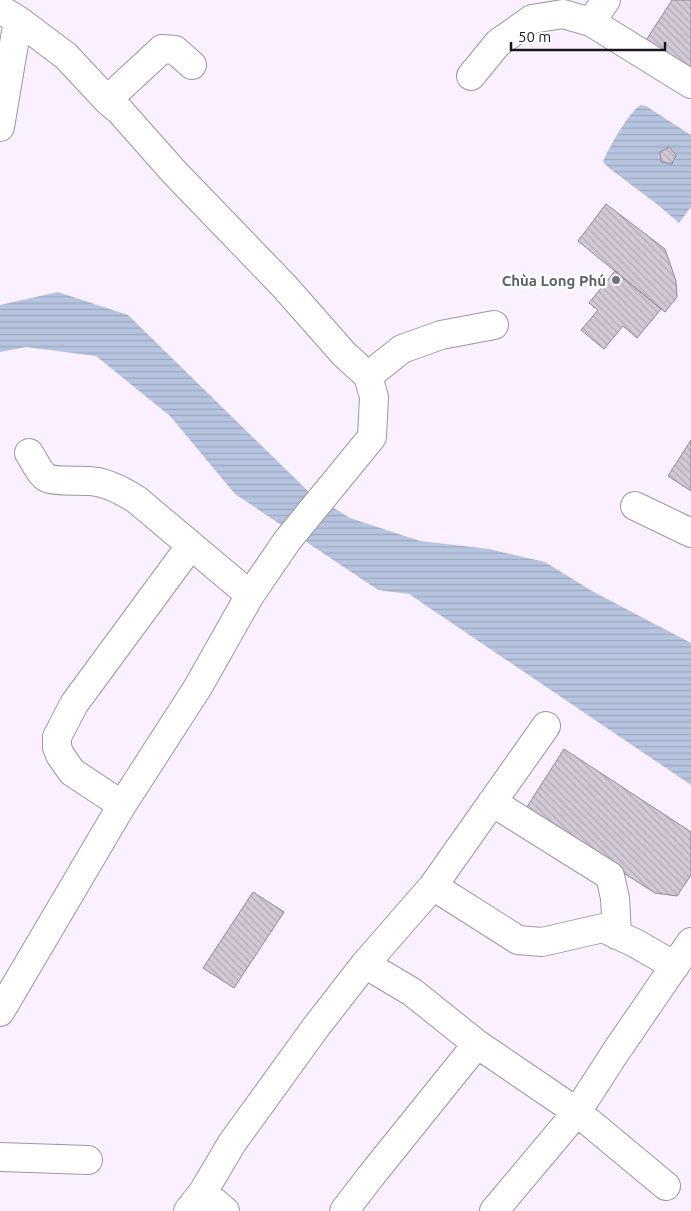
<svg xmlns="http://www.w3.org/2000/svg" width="691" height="1211" font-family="Ubuntu,sans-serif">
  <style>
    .water { fill: url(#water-rules) }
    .pier { fill: #faf0ff }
    .building { fill: url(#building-back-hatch); stroke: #908795 }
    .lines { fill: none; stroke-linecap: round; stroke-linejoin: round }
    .minor-casing { stroke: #9e95a3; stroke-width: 30 }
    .minor { stroke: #fff; stroke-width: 28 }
    .worship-dot { fill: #6b7280; stroke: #fff; stroke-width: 2 }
    .labels { text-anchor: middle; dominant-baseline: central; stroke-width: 5; stroke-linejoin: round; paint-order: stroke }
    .worship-label { font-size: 15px; font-weight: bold; fill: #5b616d; stroke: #fff; text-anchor: end }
  </style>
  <defs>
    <pattern id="water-rules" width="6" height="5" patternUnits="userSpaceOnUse" patternTransform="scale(1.25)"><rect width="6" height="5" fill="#b7c4df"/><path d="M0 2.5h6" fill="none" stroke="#9da8bf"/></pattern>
    <pattern id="building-back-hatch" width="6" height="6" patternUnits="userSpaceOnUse" patternTransform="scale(1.25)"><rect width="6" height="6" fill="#d2c8d6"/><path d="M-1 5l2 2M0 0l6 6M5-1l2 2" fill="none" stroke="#b4abb7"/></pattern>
  </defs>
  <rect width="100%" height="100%" fill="#faf0ff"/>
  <path class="water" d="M641 105 646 106 691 135V207L679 223 658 205 609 168 603 162C608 149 630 110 641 105Z
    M58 292 128 315 310 493 350 518 420 541 489 549 545 562 592 591 691 643V785L409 594 378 590 235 494 170 416 96 356 26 347 0 352V305Z"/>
  <path class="pier" d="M689 1186H691V1211H671L666 1206Z"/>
  <path class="building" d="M672 0H691V72L645 42Z
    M669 147 676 155 672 164 661 162 660 152Z
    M606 204 665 249 676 281 677 297 665 312 578 241Z
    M615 271 661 309 637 338 623 326 604 349 581 330 598 310 589 303Z
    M691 440V491L668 476Z
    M564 749 691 832V875L677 896 655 893 525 810Z
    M253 892 284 912 234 988 203 968Z"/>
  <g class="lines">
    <g class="minor-casing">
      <path id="minor" d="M0 9 18 20 66 56 107 100 120 111 175 173 284 286 344 354 368 376 374 397 372 437 287 541 250 595 198 687 122 805 0 1012
        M591 22 606 0
        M471 76 498 43 532 19 563 14 591 22 691 84
        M107 100 162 49 175 50 192 65
        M0 127 18 20
        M368 376 402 349 441 335 494 325
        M29 453C34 460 39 473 47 478 56 482 80 480 90 481 107 482 123 491 137 500L250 595
        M635 506 691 533
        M492 802 610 876 615 898 617 935
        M122 805 72 772 60 755 57 747V737L74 704 191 545
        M433 886 518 940 542 942 603 928 635 943 675 966
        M365 964 412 992 477 1044 577 1112 666 1186
        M0 1157 88 1160
        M203 1192 225 1211
        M188 1211 203 1192 232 1143 316 1027 365 964 433 886 546 726
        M344 1211 370 1177 477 1044
        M494 1211 577 1112 615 1053 691 942"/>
    </g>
    <use href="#minor" class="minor"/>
  </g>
  <circle class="worship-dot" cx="616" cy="280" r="5"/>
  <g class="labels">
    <g class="worship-label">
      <text x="606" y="280">Chùa Long Phú</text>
    </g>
  </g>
  <path d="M511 42v8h154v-8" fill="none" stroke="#1a161c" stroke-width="2.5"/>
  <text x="518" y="42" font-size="15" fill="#1a161c" stroke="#ffffff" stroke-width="4" paint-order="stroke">50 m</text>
</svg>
